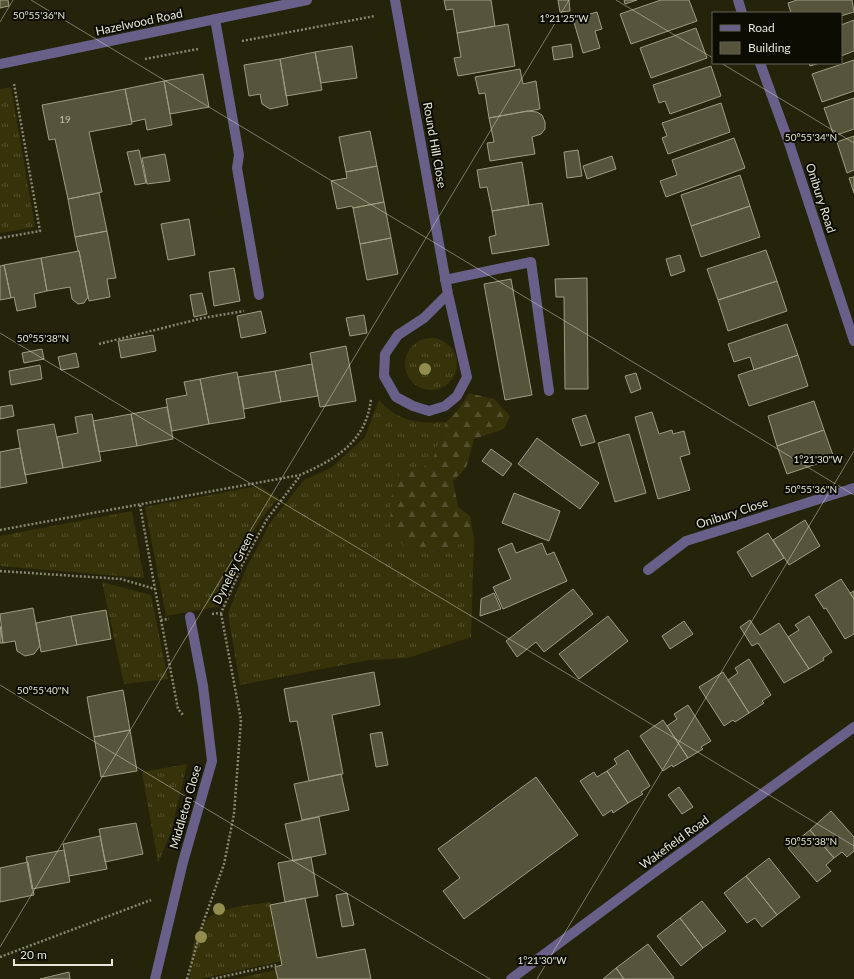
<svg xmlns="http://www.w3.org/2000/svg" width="854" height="979" font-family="Lato,sans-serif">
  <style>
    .grass { fill: url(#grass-tufts) }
    .forest { fill: url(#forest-firs) }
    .building { fill: #56543a; stroke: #9e9d80 }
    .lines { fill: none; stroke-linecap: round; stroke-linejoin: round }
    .path { stroke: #888773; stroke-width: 2.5; stroke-dasharray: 2 2; stroke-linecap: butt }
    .service { stroke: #6a5f88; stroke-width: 10 }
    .minor { stroke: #6a5f88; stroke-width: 10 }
    .tree { fill: #918d4e }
    .ticks { fill: none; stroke: #e6e5d6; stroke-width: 1; stroke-opacity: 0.45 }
    .labels { text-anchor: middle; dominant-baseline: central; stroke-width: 4; stroke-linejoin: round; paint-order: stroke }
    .number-label { font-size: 10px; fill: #c2c1af }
    .street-label { font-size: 12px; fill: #e6e5d6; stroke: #0d0c03 }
    .ticks-label { font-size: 10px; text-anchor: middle; fill: #e6e5d6; stroke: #0d0c03; stroke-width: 4; stroke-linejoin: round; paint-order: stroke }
  </style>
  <defs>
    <pattern id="grass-tufts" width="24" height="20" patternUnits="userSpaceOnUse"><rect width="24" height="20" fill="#36330a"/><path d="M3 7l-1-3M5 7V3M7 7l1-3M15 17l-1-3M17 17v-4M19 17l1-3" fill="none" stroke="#53502d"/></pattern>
    <pattern id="forest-firs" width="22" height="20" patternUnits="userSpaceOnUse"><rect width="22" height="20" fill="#36330a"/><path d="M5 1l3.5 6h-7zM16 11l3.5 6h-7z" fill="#53502d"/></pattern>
  </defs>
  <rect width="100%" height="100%" fill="#25230a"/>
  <path class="grass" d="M11 87 35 227 0 233V89Z
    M405 364a26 26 0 1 1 52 0a26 26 0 1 1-52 0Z
    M379 400C399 422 418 424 446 422L432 462 420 469 436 552 474 539 471 637 408 658 369 660 240 685 228 613 246 569 270 523 304 480 331 468 365 437Z
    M259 486 279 498C250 527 235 568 221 606L166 616 145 507Z
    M132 511 144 578 0 566V536Z
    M102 582 151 595 168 679 124 684Z
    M187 764 171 832 158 863 142 772Z
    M270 902 282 961 200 979H190C191 966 191 951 195 939 204 906 242 907 270 902Z
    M276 970 278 979H233Z"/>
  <path class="forest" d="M469 393 494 399 510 416 504 429 474 439 466 468 453 481 458 507 470 516 474 539 436 552 407 550 391 530 390 501 401 469H420L432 462 446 422 458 410Z"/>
  <path class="building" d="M0 0H8L9 6 0 8Z
    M444 0H491L495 26 457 33 453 9 446 10Z
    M558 0H569L570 11 560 12Z
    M624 0H637L625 4Z
    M661 0H689L697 21 631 44 620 14Z
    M797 0H852L854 12 841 16V13H791L788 3Z
    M597 12 602 29 595 31 600 48 583 53 573 19Z
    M854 20V51L841 56V25Z
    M508 24 515 66 458 76 454 58 461 57 457 33Z
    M696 28 707 58 651 78 640 48Z
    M571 44 573 57 554 60 552 47Z
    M352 46 357 78 321 83 315 52Z
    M315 52 322 90 286 96 280 59Z
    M280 59 288 105 270 109 262 104 260 94 249 96 244 65Z
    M854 60V91L822 102 812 74Z
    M809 63H820L810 66Z
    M711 66 721 96 670 114 665 101 659 103 653 85Z
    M520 69 523 84 536 81 540 109 489 118 485 93 479 94 475 77Z
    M203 74 209 107 170 114 164 81Z
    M164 81 172 125 147 130 145 119 132 122 125 89Z
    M125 89 132 124 89 132 102 192 68 199 55 139 49 140 42 105Z
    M854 98V129L834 136 824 108Z
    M721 103 730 132 668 154 662 138 667 136 662 123Z
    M527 111 537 112 542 115 545 122V129L541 134 532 137 535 154 490 161 487 143 494 142 489 118Z
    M370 131 377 166 346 172 339 137Z
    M854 136V170L847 173 837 142Z
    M734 138 745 168 666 197 660 181 677 175 672 160Z
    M139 150 146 183 135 185 127 152Z
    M578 150 582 176 567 178 564 152Z
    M165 154 170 181 147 184 142 158Z
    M612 156 616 169 587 179 583 166Z
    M522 162 529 205 492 211 487 187 480 188 477 170Z
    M377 166 384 202 353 208 352 206 337 209 331 181 347 178 346 172Z
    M740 175 750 206 691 226 681 195Z
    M854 177V193L849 178Z
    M99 193 107 231 75 237 68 199Z
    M384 202 391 238 360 244 353 208Z
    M542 203 549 245 492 254 489 237 496 235 492 211Z
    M750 206 760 237 701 257 691 226Z
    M189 219 195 255 168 260 161 224Z
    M107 231 116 278 107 279 110 297 89 301 79 251H78L75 237Z
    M391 238 398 274 367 280 360 244Z
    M766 250 777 281 718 300 707 269Z
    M79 251 88 297 84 303 78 304 72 299 70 287 47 291 41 258Z
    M680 255 685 271 671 276 666 259Z
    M41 258 47 291 34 294 36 307 17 311 14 297 11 298 4 265Z
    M4 265 11 298 0 300V266Z
    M234 268 240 301 214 306 209 272Z
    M587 278 588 389H565L564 297H556L555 279Z
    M511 279 532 395 505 400 484 284Z
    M777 281 787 311 728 331 718 300Z
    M202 293 207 314 194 317 190 295Z
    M261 311 266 333 241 338 237 316Z
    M364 315 367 333 350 336 346 318Z
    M787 324 798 355 754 370 750 357 734 362 728 344Z
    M153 335 156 351 121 358 118 341Z
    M346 346 356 401 320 407 310 353Z
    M42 349 44 359 24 363 22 353Z
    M76 353 79 367 61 370 58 357Z
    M798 355 808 386 749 406 738 375Z
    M312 364 318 396 281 402 275 371Z
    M40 365 42 379 11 385 9 371Z
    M275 371 281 402 244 409 238 377Z
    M237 372 245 418 209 424 200 379Z
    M636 373 641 389 631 393 625 376Z
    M200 379 209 424 172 431 166 399 187 395 184 382Z
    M814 401 824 430 777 446 768 416Z
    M12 405 14 416 0 419V407Z
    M167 407 173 439 137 446 131 414Z
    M652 412 659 434 672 430 673 434 684 431 690 454 680 457 690 490 658 499 635 417Z
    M92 414 101 461 63 468 57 437 78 433 75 417Z
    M131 414 137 446 99 452 93 421Z
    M586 415 595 442 581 446 572 419Z
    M54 424 63 468 25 475 17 430Z
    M824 430 834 458 787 474 777 446Z
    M629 434 646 493 615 502 598 443Z
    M537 438 599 483 580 509 518 464Z
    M20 448 27 483 0 488V452Z
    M491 449 512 464 503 476 482 461Z
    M514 493 560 511 549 541 502 523Z
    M805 520 820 546 789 565 773 540Z
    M768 533 784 558 752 577 737 552Z
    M512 543 516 553 542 543 547 555 554 552 567 581 503 609 493 587 511 579 498 549Z
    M841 579 854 599V634L845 639 826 608 824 609 815 595Z
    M573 589 593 614 544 652 536 642 517 657 506 641Z
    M854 591V599L850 593Z
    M494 593 501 609 480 616 481 599Z
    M33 608 40 646 34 654 25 656 17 651 15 641 3 643 0 614Z
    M106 610 111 639 77 645 71 616Z
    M71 616 77 645 41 652 36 623Z
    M608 616 628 641 579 679 559 654Z
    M809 616 832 652 823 658 824 660 809 669 788 637 799 630 795 625Z
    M750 620 760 635 779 623 809 669 784 683 758 643 752 646 740 627Z
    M684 621 693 634 670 649 662 636Z
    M0 626 3 643H0Z
    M749 659 771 695 762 701 764 703 749 713 728 680 738 673 735 668Z
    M374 672 380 705 332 715 343 774 309 781 297 721 290 722 284 689Z
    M723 672 749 713 735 722 733 720 724 726 699 687Z
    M123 690 130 730 94 737 87 697Z
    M688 705 711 741 701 747 703 749 688 758 667 726 677 719 674 714Z
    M663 720 688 758 673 767 672 765 663 771 640 736Z
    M130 730 137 771 101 777 94 737Z
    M382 732 388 765 376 767 370 734Z
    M628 750 650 786 641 792 643 794 628 803 607 771 617 764 614 759Z
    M607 771 628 803 613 813 612 810 603 816 580 781 594 772 597 777Z
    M341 774 349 810 302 820 294 784Z
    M536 777 578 835 464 919 443 891 460 878 438 849Z
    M679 787 693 807 682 814 668 795Z
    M831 811 854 837V851L847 857 842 852 834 858 810 830Z
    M319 817 326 854 293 861 285 824Z
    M136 823 143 854 105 862 99 829Z
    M810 830 834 858 826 865 831 871 817 882 788 848Z
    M100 836 107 869 69 876 63 844Z
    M64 850 70 882 32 889 26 857Z
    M311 857 318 896 285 902 278 863Z
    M769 858 800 897 777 915 746 876Z
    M28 862 34 895 0 902V868Z
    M746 876 777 915 762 927 755 918 747 923 724 893Z
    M347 893 354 925 342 927 336 895Z
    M305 898 317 958 365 949 371 979H278L275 967 282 965 270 905Z
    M702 901 726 931 703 948 680 918Z
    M680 918 703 948 681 966 657 936Z
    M648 944 674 978 672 979H624L616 968Z
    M616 968 624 979H603Z
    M69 972 70 979H40Z"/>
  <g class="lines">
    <path class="path" d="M242 41 375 16
      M145 59 198 49
      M0 238 40 231 14 84
      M99 344 203 318 244 311
      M140 505 155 589
      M0 530 300 475C336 459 366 442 371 399
      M0 571 121 579 155 589 161 620 169 619
      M212 614 221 613 244 561 267 519 300 476
      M161 620 178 709 184 716
      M0 957 151 900
      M187 979 203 923 224 864 234 814 241 720 221 613
      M212 979 276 965"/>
    <path class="service" d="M215 19 239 155 237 168 259 295
      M445 280 531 262 549 391"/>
    <path class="minor" d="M395 0 448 294 467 377 457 396 445 406 429 411 413 406 396 397 384 376 385 354 398 335 424 318 448 294
      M738 0 742 13
      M760 63 788 140 854 341
      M0 64 307 0
      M648 570 686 541 854 488
      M155 979 183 862 212 761 203 686 190 617
      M511 979 652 874 854 727"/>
  </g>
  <g class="tree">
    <circle cx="425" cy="369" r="6"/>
    <circle cx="219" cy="909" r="6"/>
    <circle cx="201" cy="937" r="6"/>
  </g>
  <path class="ticks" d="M31 0 854 495M616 0 713 58M0 22 13 0M721 63 854 143M0 333 854 846M0 685 490 979M0 947 569 0M537 979 854 451"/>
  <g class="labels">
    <g class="number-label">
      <text x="65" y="119">19</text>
    </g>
    <g class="street-label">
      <text transform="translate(139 22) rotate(-12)">Hazelwood Road</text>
      <text transform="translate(435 145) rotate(80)">Round Hill Close</text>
      <text transform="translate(821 198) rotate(72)">Onibury Road</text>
      <text transform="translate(732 513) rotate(-18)">Onibury Close</text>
      <text transform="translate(233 568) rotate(-64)">Dyneley Green</text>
      <text transform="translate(185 807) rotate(-74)">Middleton Close</text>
      <text transform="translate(674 842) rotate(-36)">Wakefield Road</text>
    </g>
  </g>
  <g class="ticks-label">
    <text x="39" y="19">50°55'36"N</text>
    <text x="564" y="22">1°21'25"W</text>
    <text x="811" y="141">50°55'34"N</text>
    <text x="43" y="342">50°55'38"N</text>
    <text x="818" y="463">1°21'30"W</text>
    <text x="811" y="493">50°55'36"N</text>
    <text x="43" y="694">50°55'40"N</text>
    <text x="811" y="845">50°55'38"N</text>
    <text x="542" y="964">1°21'30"W</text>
  </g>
  <rect x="712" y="12" width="130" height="52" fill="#0d0c03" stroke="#646357"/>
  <rect x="720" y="25" width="20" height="6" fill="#6a5f88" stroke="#646357"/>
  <text x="748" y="32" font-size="12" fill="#e6e5d6">Road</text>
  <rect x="720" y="42" width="20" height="12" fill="#56543a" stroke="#646357"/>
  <text x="748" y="52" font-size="12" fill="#e6e5d6">Building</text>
  <path d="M14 959v6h98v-6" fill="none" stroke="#e6e5d6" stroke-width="2"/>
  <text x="20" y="959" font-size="12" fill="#e6e5d6" stroke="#0d0c03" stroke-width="3" paint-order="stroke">20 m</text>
</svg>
